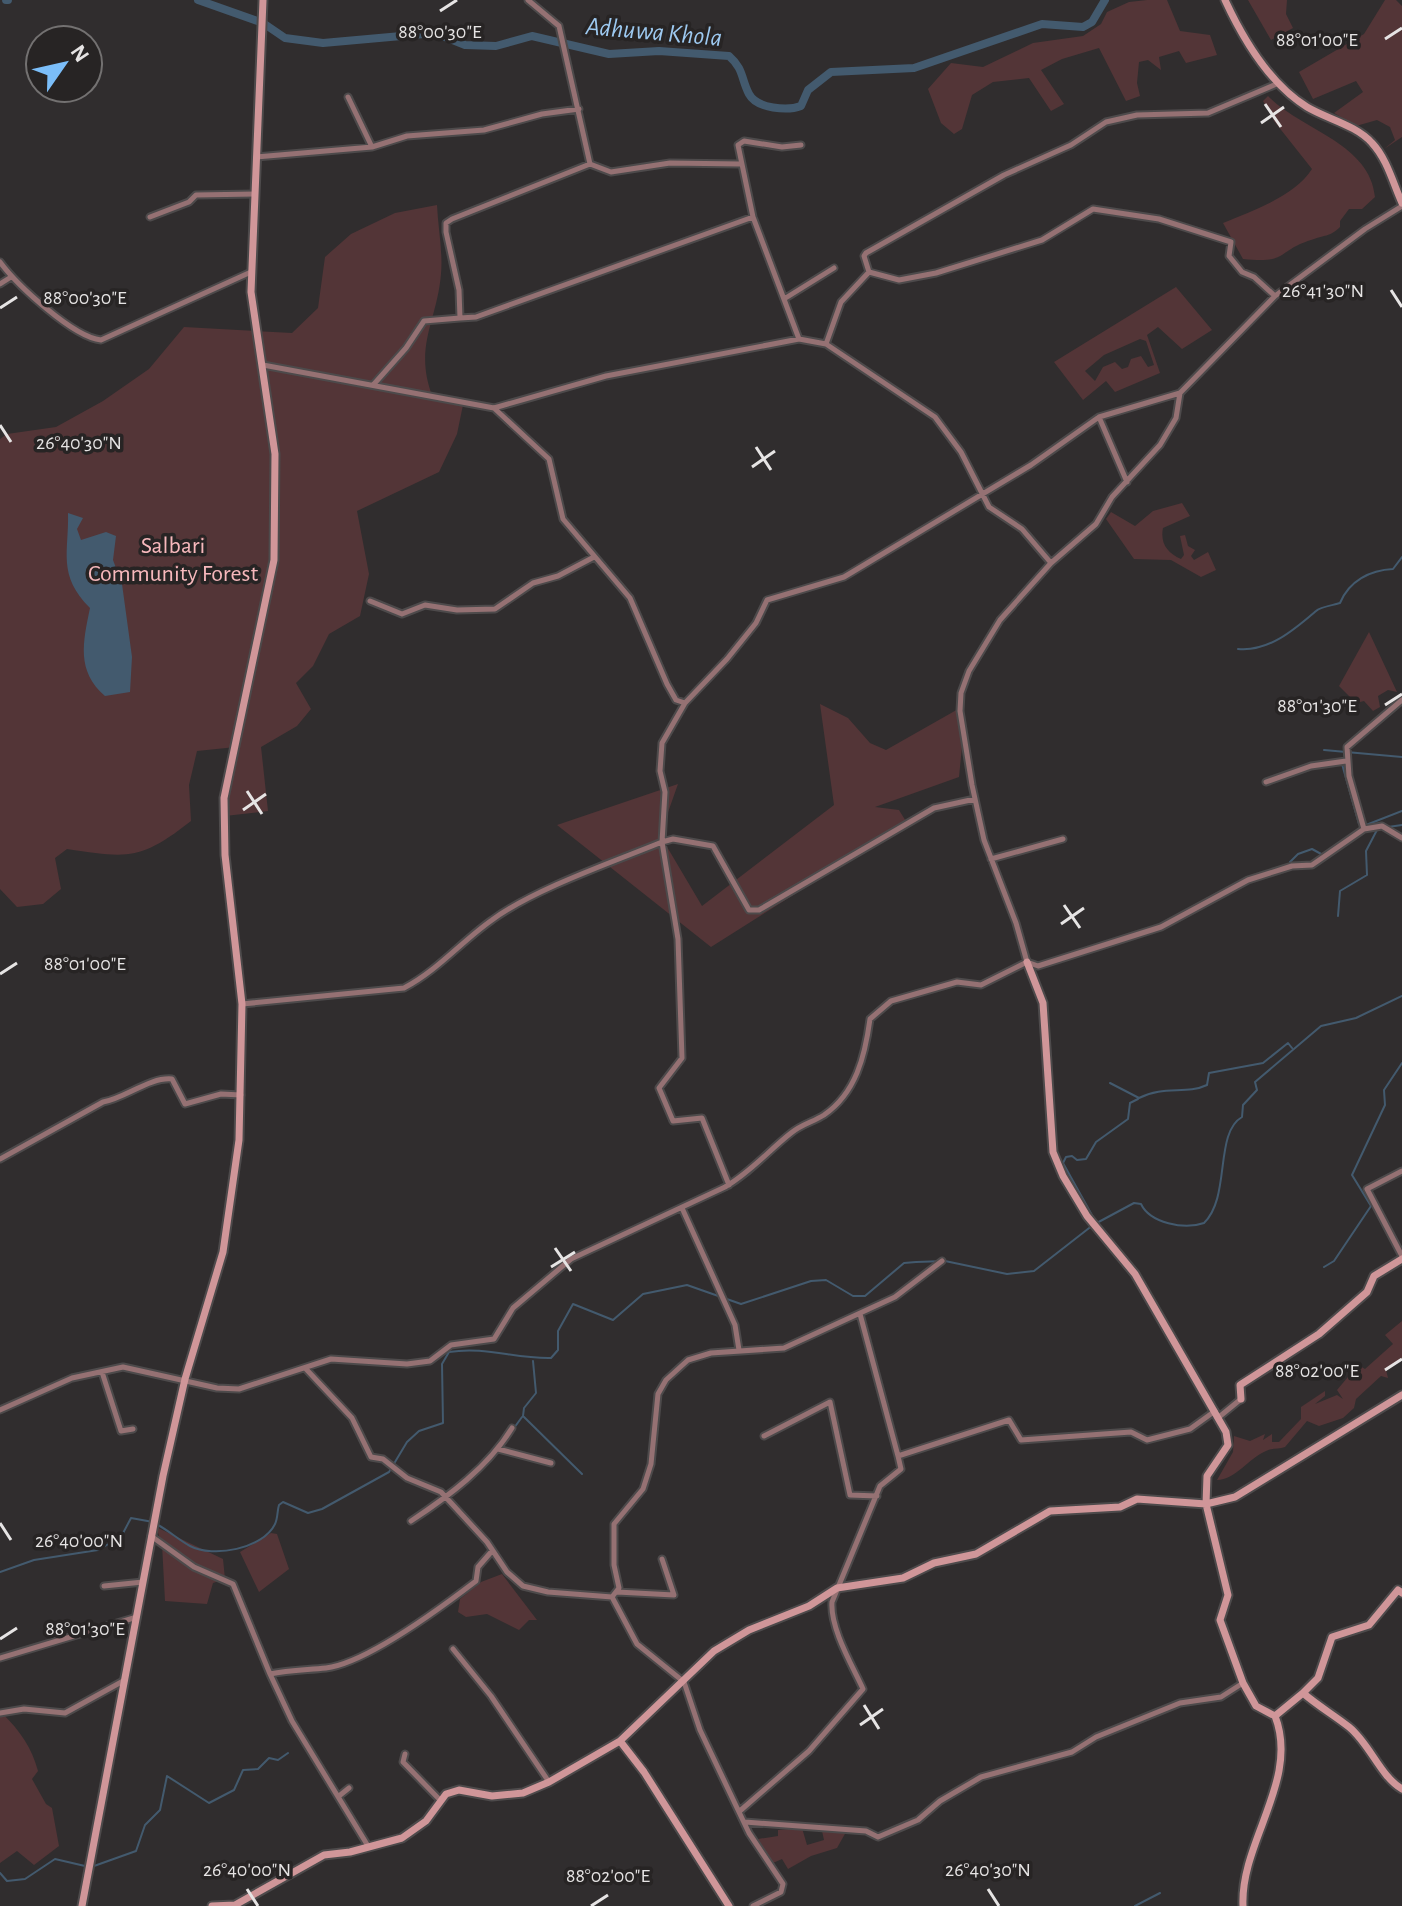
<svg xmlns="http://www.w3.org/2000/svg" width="1402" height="1906" font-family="'Alegreya Sans',sans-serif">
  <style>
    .green { fill: #533537; fill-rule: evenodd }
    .water { fill: #435a6e }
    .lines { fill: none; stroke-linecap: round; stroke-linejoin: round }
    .stream { stroke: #435a6e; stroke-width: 2 }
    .river { stroke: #435a6e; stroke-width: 8 }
    .street-casing { stroke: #4d4a4b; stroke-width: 9 }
    .secondary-casing { stroke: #4d4a4b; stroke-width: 11 }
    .street { stroke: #957173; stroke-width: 5 }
    .secondary { stroke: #d09699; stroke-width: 7 }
    .ticks { fill: none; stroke: #e6e4e4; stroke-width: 3 }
    .labels { text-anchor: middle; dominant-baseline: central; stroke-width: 7; stroke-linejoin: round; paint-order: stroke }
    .park-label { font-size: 24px; fill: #f7b8bc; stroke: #272424 }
    .water-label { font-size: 26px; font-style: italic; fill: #9dc9f0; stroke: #272424 }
    .ticks-label { font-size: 20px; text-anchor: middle; fill: #e6e4e4; stroke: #272424; stroke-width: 7; stroke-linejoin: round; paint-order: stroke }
  </style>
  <rect width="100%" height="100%" fill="#302d2e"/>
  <path class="green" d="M1147 0H1167L1180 31 1210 35 1217 55 1186 63 1179 51 1159 57 1161 70 1148 60 1139 62 1137 83 1140 96 1126 101 1099 48 1062 59 1041 70 1064 104 1051 111 1029 78 993 82 972 95 962 129 954 134 941 123 928 89 951 63 983 67 1033 43 1083 36 1101 24 1107 12 1129 2Z
    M1248 0H1287L1286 14 1293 28 1271 40Z
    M1385 0H1396L1402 6V137L1384 149 1395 140 1390 127 1377 120 1356 126 1334 113 1363 92 1356 81 1313 99 1299 72 1364 34Z
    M1268 96C1301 130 1370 143 1375 197L1362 209H1349L1340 221V227C1330 237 1324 235 1311 240 1276 251 1289 264 1243 259L1223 223C1253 210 1294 197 1312 169L1274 121 1263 101Z
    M437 205C438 227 443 252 441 274 437 322 413 347 433 398L463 405 457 434 439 472 357 511 369 574 360 616 329 634 313 666 296 683 311 709 297 726 261 747 268 811 225 816 236 747 197 751 189 785 191 821C140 861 128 858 67 849L55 858 61 889 43 904 17 907 0 889V439L7 434 56 427 103 401 149 369 184 327 292 333 318 308 325 257 351 234 395 213Z
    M1176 287 1212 330 1182 349 1158 327 1147 335 1160 373 1115 392 1106 381 1083 400 1054 362ZM1140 339 1146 341 1154 365 1148 367 1141 356 1131 359 1128 367 1122 369 1115 362 1103 367 1095 381 1085 371 1104 355Z
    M1182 503 1190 516 1163 528C1160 543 1167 553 1181 559L1184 555 1180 536 1185 535 1188 546 1195 550 1191 556 1194 560 1208 552 1216 570 1201 577 1171 560 1134 559 1106 519 1111 512 1135 526 1153 511Z
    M1369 632 1397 692 1388 690 1378 696 1380 707 1373 711 1364 701 1356 703 1339 686Z
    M820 704 848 718 870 743 886 750 960 708 964 726 959 777 875 807 899 810 907 823 711 947 557 825 678 784 660 835 702 906 834 805Z
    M1402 1321V1359L1386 1370 1388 1378 1381 1376 1356 1399 1354 1408 1343 1418 1319 1426 1307 1421 1285 1447C1279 1449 1272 1448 1266 1451 1249 1458 1235 1480 1217 1480L1233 1452 1234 1436 1250 1441 1265 1434 1263 1440 1272 1434V1442H1279L1301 1419V1407L1325 1391V1396L1315 1404 1337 1395 1343 1399 1337 1390 1358 1365 1365 1369 1393 1344 1385 1335Z
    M156 1527 223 1559 225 1579 213 1583 207 1604 165 1601 162 1544Z
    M271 1533 277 1534 289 1569 259 1592 240 1552Z
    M502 1574 537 1620H529L519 1630 487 1614 466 1617 458 1612 460 1599 481 1582Z
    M3 1714C20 1731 32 1748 38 1771L32 1779 46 1804 52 1808 59 1846 34 1865 17 1851 0 1863V1716Z
    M802 1828 807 1845 824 1840 822 1831 846 1832 837 1848 811 1856 788 1869 782 1859 773 1863 758 1839 778 1836V1830Z"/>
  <path class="water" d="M68 513 83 518 77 529 81 540 106 532 116 536 113 560 122 584 132 657 130 692 105 696C76 671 83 642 90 608 57 575 69 552 68 513Z"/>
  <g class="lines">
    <path class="stream" d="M1238 649C1269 652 1295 629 1316 611 1320 607 1334 605 1340 603 1349 581 1370 570 1393 569L1402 557
      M1324 750 1402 757
      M1342 764 1359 824
      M1366 825 1402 811
      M1388 827 1402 825
      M1290 862 1298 854 1312 849 1323 855
      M1338 916 1340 891 1367 875 1366 851 1378 828
      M1110 1083 1139 1098C1164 1085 1186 1095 1207 1085L1209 1073 1263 1063 1288 1043 1292 1048
      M1093 1217 1063 1163 1066 1157 1072 1156 1077 1160 1086 1159 1096 1142 1128 1119 1130 1103 1138 1099
      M1324 1267 1334 1261 1371 1206 1352 1175 1385 1105 1384 1090 1402 1063
      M533 1361 536 1393 524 1408 523 1416 582 1474
      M514 1428 522 1417
      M158 1525C169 1531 179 1540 190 1546 213 1558 263 1549 275 1524 278 1518 277 1511 279 1505L283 1502 308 1513 322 1509 389 1472 407 1442 419 1431 443 1423 442 1364 449 1352C485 1346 516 1359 551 1358L558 1350V1331L573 1304 613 1320 643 1294 687 1285 741 1304 811 1281 826 1280 853 1296H865L904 1263 916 1262 945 1261 1007 1274 1034 1271 1093 1225 1134 1203 1141 1204C1150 1223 1184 1230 1204 1223 1231 1197 1214 1133 1242 1117L1243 1105 1257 1090 1255 1082 1321 1026 1356 1018 1402 996
      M0 1572 34 1560 98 1550 121 1537 131 1518 153 1522
      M94 1866 136 1851 145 1825 160 1810 167 1776 209 1803 234 1790 243 1770 258 1769 269 1758 278 1760 288 1753
      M0 1873 7 1881 25 1879 55 1859 85 1866
      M1135 1906 1160 1893"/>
    <path class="river" d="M6 0H8
      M198 0 263 23 285 38 323 43 435 33 465 45 496 46 532 36 609 54 659 51 729 56C744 69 741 79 749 94 757 109 788 111 801 106L808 90 831 72 914 68 1042 24 1083 27 1092 22 1105 0"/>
    <g class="street-casing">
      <path id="street" d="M528 0 559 26 590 164
        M348 97 372 147
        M256 157 372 147 407 136 484 130 542 114 579 109
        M150 217 189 202 196 195 255 194
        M0 262C17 285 73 337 101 340L251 272
        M869 272 864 256 866 253 1004 175 1071 145 1106 122 1137 115 1208 113 1279 83
        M869 272 899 280 936 273 1042 240 1093 209 1159 219 1231 242 1229 256 1242 272 1254 277 1275 296
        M0 284 11 277
        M784 299 834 268
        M460 318 476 317 753 217
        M799 339 826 344 935 417 961 452 989 507 1022 529 1051 563
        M826 344 841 302 869 272
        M263 365 494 408 606 376 799 339 753 217 738 145 744 141 782 147 801 145
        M374 384 406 348 424 321 460 318 459 290 446 232V223L452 219 590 164 611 172 670 163 740 164
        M494 408 549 459 563 519 630 598 667 684 676 700 685 703
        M1099 417 1127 482
        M370 601 402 614 425 605 457 610 495 609 533 583 558 576 594 557
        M1266 782 1311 766 1346 761
        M1364 829 1382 826 1402 838
        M991 859 1063 839
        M1027 962 1016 923 984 840 972 785 960 711 961 693 969 671 1000 620 1051 563 1096 524 1112 497 1160 445 1176 418 1180 393 1275 296 1365 229 1402 206
        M242 1004 404 988C437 971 462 941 492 920 534 889 613 862 662 842L665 792 660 771 662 743 685 703 727 659 756 623 767 600 844 577 1031 465 1099 417 1180 393
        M0 1159 103 1102C126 1098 149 1077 172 1079L185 1104 221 1094 241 1095
        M1402 1171 1367 1189 1402 1256
        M729 1185 702 1118 673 1121 659 1088 682 1058 678 939 662 842 673 839 713 846 749 910H759L934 808 975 799
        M682 1208 735 1325 739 1350
        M860 1314 898 1456 1009 1420 1021 1440 1131 1432 1147 1440 1190 1429 1215 1411
        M306 1369 352 1418 371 1457 383 1459 407 1478 441 1492 487 1542 507 1572 523 1586 548 1592 612 1597 637 1644 684 1682 700 1730 749 1833 783 1884 781 1892 753 1906
        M102 1372 121 1431 133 1429
        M0 1410 72 1378 123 1367 217 1388 239 1389 331 1359 407 1364 430 1361 451 1345 494 1339 513 1308 571 1259 725 1187C751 1172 768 1151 791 1133 802 1124 813 1122 824 1115 856 1093 865 1056 870 1019L891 1001 957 982 981 985 1027 962 1038 966 1161 927 1248 880 1292 866 1312 865 1364 829 1349 776 1347 747 1402 700
        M1219 1417 1241 1399
        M764 1436 830 1402 850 1495 877 1496
        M498 1449 551 1463
        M411 1521C449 1496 488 1467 512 1428
        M151 1536 194 1567 233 1584 270 1674
        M104 1586 143 1582
        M617 1592 674 1595 662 1559
        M612 1597 619 1588 614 1565V1524L643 1489 651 1464 658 1394 666 1380 688 1360 711 1353 784 1348 895 1297 942 1261
        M453 1649 491 1696 549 1782
        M0 1658 137 1617
        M0 1713 24 1709 65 1713 125 1680
        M405 1754 403 1762 441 1801
        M339 1796 349 1788
        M741 1810 809 1751 863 1689C852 1665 830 1628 832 1602L880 1486 901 1469 898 1456
        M745 1822 866 1831 878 1837 918 1820 940 1801 981 1777 1072 1752 1096 1737 1180 1703 1221 1697 1243 1683
        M368 1846 292 1721 270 1674C289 1670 307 1670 326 1668 367 1663 442 1607 476 1581L478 1567 492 1551"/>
    </g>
    <g class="secondary-casing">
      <path id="secondary" d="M1225 0C1243 39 1270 84 1307 107 1327 119 1356 125 1372 143 1387 159 1393 183 1402 203
        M1027 962 1043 1003 1053 1152 1063 1176 1087 1216 1135 1274 1226 1432 1228 1445 1207 1476 1206 1504 1228 1595 1220 1620 1243 1683 1256 1706 1275 1716C1300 1780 1240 1842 1243 1906
        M1241 1399 1240 1385 1319 1334 1367 1292 1374 1276 1402 1259
        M1303 1693 1318 1678 1332 1637 1369 1625 1398 1590 1402 1593
        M1275 1716 1303 1693C1318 1706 1334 1715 1349 1727 1370 1744 1380 1776 1402 1789
        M620 1741 644 1772 729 1906
        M82 1906 163 1476 185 1379 223 1252 239 1140 242 1004 225 855 224 798 274 560 275 454 251 292 263 0
        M212 1906 235 1905 324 1855 350 1852 402 1838 426 1821 446 1794 459 1790 492 1796 523 1793 549 1782 620 1741 714 1651 749 1630 809 1606 837 1588 903 1578 934 1563 976 1554 1050 1511 1120 1507 1137 1499 1206 1504 1235 1497 1402 1395"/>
    </g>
    <use href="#street" class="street"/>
    <use href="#secondary" class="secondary"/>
  </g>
  <path class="ticks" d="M440 11 457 0M1385 39 1402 28M1265 104 1281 127M1261 123 1284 107M1391 290 1402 307M0 308 17 297M0 425 11 442M756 447 771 470M752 467 775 451M1385 705 1402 694M247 791 262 814M243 810 266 794M1064 905 1080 928M1061 924 1084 908M0 974 17 963M555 1248 571 1271M551 1267 575 1252M1385 1370 1402 1359M0 1523 11 1540M0 1639 17 1628M864 1705 879 1729M860 1725 883 1709M247 1889 258 1906M988 1889 999 1906M591 1906 608 1895"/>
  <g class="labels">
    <g class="park-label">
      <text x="173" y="546">Salbari<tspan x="173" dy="28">Community Forest</tspan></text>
    </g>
    <g class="water-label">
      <text transform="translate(654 32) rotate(5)">Adhuwa Khola</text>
    </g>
  </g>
  <g class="ticks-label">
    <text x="440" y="38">88°00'30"E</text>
    <text x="1317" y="46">88°01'00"E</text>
    <text x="1323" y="297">26°41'30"N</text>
    <text x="85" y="304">88°00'30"E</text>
    <text x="79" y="449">26°40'30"N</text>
    <text x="1317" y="712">88°01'30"E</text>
    <text x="85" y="970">88°01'00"E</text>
    <text x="1317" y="1377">88°02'00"E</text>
    <text x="79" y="1547">26°40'00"N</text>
    <text x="85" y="1635">88°01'30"E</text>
    <text x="247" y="1876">26°40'00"N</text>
    <text x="988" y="1876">26°40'30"N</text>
    <text x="608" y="1882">88°02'00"E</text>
  </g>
  <g transform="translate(64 64) rotate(56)"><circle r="38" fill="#272424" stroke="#737171" stroke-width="2"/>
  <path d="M0-6L14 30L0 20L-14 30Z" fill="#7bbef9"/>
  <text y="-12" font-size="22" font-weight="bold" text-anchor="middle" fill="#e6e4e4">N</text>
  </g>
</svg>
